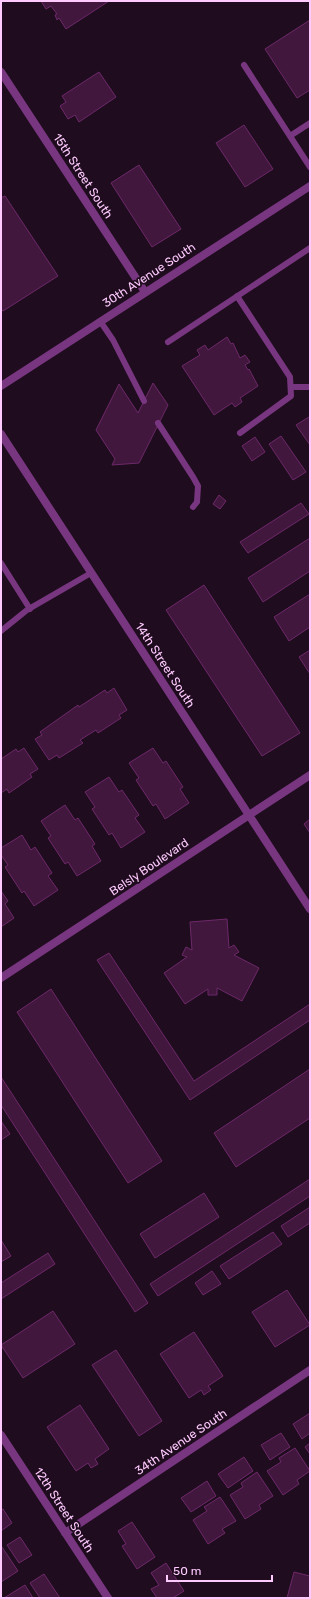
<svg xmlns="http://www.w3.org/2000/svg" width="311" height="1599" font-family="Rubik,sans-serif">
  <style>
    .building { fill: #41173e; stroke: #6d2969 }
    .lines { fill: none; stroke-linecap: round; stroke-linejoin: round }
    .service { stroke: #793680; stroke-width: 6 }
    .minor { stroke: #793680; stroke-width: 8 }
    .tertiary { stroke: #793680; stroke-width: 8 }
    .labels { text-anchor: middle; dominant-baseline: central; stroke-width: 3.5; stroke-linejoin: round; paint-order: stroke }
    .street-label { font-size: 12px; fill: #fecaff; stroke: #1f0c1e }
  </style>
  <rect width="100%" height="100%" fill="#1f0c1e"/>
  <path class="building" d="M41 1H109L66 29 59 18 57 20 55 15 57 14 51 6 46 9Z
    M310 20V90L297 98 265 49Z
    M99 72 116 97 79 122 75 115 68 119 60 106 66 102 62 96Z
    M244 125 273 169 245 187 216 143Z
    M139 165 181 229 152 247 111 183Z
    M5 196 58 276 3 311 1 309V198Z
    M227 337 231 344 233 343 240 358 245 355 250 362 245 365 248 370 249 369 258 386 240 398 242 402 235 407 232 403 214 415 182 366 200 355 197 350 205 345 208 350Z
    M153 383 168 405 139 463 112 465 115 459 96 430 119 384 138 413Z
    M309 417 310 418V445L296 425Z
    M281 436 306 472 293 480 269 444Z
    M255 437 265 452 252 461 242 446Z
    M219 495 226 501 220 509 213 504Z
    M301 503 309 514 248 553 240 542Z
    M310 538V571L263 602 248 578Z
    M204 585 300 733 262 756 166 610Z
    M310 594V627L289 641 274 617Z
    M310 650V674L299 657Z
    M114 688 127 710 119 715 121 718 98 733 96 730 80 740 83 743 59 758 57 755 49 760 35 739 42 735 40 732 78 705 79 707 105 690 107 693Z
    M24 748 38 769 30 774 32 777 9 793 7 789 1 793V759L16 749 18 752Z
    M153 748 163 763 166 761 183 787 180 789 189 803 165 819 156 804 153 806 136 780 139 778 129 763Z
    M109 777 119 792 122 790 139 815 135 818 145 832 121 848 112 833 109 835 92 809 95 807 85 792Z
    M65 805 75 820 78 818 95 844 92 846 101 861 77 876 68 862 65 864 48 838 51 836 41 821Z
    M310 819V833L304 824Z
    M22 835 31 850 35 847 52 873 48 876 58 890 34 906 24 891 22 893 5 867 8 865 1 855V848Z
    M1 891 8 901 5 904 14 918 1 927Z
    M227 919 229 948 234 945 239 952 234 955 259 968 242 1001 217 988V995H208V989L185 1004 164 973 187 957 182 955 186 947 192 950 190 922Z
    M109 953 194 1081 310 1004V1020L190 1100 97 960Z
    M51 989 162 1161 128 1183 17 1012Z
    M310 1069V1118L236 1167 214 1133Z
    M1 1077 148 1303 135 1312 1 1105Z
    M1 1121 10 1134 1 1140Z
    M310 1179V1196L158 1296 150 1284Z
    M204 1193 219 1217 155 1258 140 1234Z
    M310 1207V1223L288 1237 281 1226Z
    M273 1232 282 1244 229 1279 220 1266Z
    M1 1240 11 1256 1 1262Z
    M48 1253 55 1264 1 1299V1283Z
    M212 1271 221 1284 203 1295 195 1283Z
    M287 1290 310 1325 275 1347 252 1312Z
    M53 1311 75 1344 23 1378 1 1345Z
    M194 1332 223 1376 208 1386 211 1390 204 1395 201 1390 189 1398 160 1354Z
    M116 1350 162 1421 139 1436 92 1365Z
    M80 1405 109 1449 95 1459 98 1464 91 1468 88 1463 76 1471 47 1427Z
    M310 1413V1433L302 1439 293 1424Z
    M281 1433 290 1447 270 1460 261 1445Z
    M310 1443V1454L305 1447Z
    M295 1448 310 1471 297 1480 299 1484 283 1495 267 1471 281 1462 279 1458Z
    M244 1457 253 1471 228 1488 218 1474Z
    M257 1472 273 1496 259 1505 261 1509 245 1519 230 1495 243 1487 241 1483Z
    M207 1481 216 1496 191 1512 181 1498Z
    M220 1497 236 1521 222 1529 225 1533 208 1544 193 1520 207 1511 204 1507Z
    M3 1509 12 1523 1 1531V1510Z
    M132 1522 155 1557 137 1569 122 1546 126 1544 118 1531Z
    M20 1537 32 1555 19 1563 7 1545Z
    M2 1547 18 1571 1 1582V1548Z
    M166 1563 184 1591 173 1598H157L151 1589 159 1585 151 1573Z
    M294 1572 310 1576V1598H287Z
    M44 1574 60 1598H40L30 1583Z
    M25 1585 33 1598H4Z"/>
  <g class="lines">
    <path class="service" d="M244 65 310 167
      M290 136 310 123
      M237 296 290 377 291 396 240 433
      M100 321 113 340 144 401
      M168 342 310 248
      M291 387H310
      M158 423 193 477 198 486 197 502 193 507
      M1 563 30 609
      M1 631 27 610 91 573"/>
    <path class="minor" d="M1 72 145 292
      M1 434 310 909
      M1 978 310 775
      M1 1435 108 1598
      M65 1533 310 1370"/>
    <path class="tertiary" d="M1 386 310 186"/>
  </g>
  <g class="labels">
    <g class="street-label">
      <text transform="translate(83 176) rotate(57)">15th Street South</text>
      <text transform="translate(149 275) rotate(-33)">30th Avenue South</text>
      <text transform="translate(165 665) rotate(57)">14th Street South</text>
      <text transform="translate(149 867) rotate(-34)">Belsly Boulevard</text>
      <text transform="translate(181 1442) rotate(-34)">34th Avenue South</text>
      <text transform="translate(64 1510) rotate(57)">12th Street South</text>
    </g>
  </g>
  <rect width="311" height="1599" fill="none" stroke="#fecaff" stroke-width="4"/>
  <path d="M167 1575v6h105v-6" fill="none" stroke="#fecaff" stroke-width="2"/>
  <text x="173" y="1575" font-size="12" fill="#fecaff" stroke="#1f0c1e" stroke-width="3" paint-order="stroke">50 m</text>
</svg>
